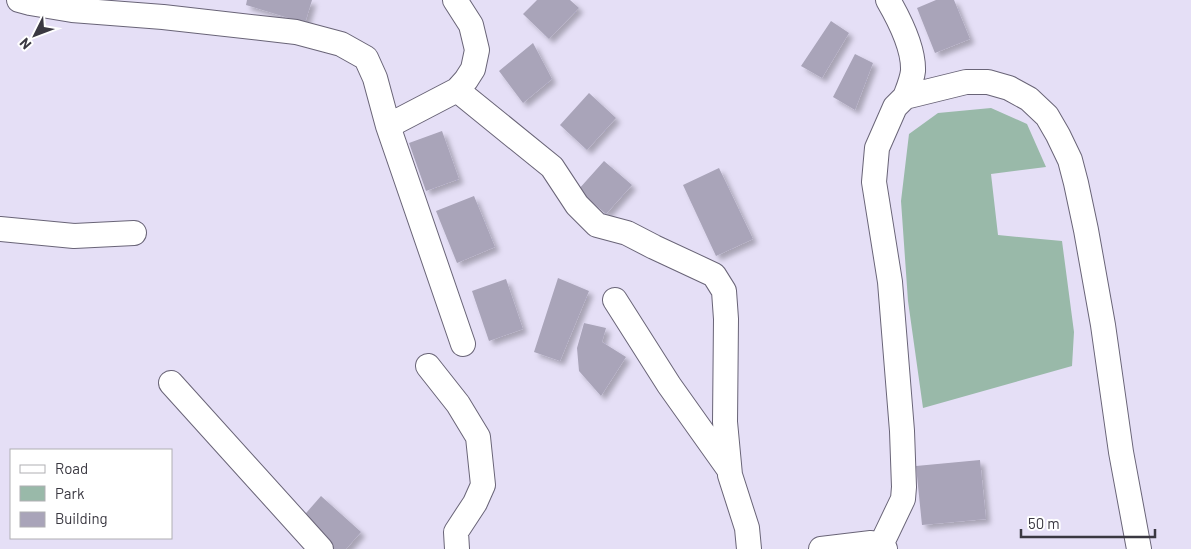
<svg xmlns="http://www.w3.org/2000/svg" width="1191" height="549" font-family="Barlow,sans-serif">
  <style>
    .green { fill: #99b9a9 }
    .building { fill: #a9a4b9; filter: url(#shadow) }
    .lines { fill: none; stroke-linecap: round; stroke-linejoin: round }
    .minor-casing { stroke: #696477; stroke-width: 26 }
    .minor { stroke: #fff; stroke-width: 24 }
  </style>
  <defs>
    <filter id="shadow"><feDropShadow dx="4.5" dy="4.5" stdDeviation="2.5" flood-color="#0004"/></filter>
  </defs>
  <rect width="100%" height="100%" fill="#e5dff6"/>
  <path class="green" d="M991 108 1027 124 1046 167 991 174 998 235 1062 241 1074 332 1072 366 923 408 908 301 901 201 909 134 938 113Z"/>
  <path class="building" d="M247 0H312L305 23 246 5Z
    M537 0H570L579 8 549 39 523 14Z
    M936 0H954L970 39 935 53 917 8Z
    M831 21 849 33 822 78 801 66Z
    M533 43 552 79 523 103 499 71Z
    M855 54 873 63 855 110 833 97Z
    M589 93 616 118 587 150 560 125Z
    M442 131 459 179 426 191 409 143Z
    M604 161 632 185 606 214 578 190Z
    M719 168 753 239 716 256 683 185Z
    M474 196 495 247 457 263 436 211Z
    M558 278 589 291 560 361 534 352Z
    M506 279 523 329 489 341 472 291Z
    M584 323 606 328 602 342 626 357 601 396 579 371 577 348Z
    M980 460 986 519 922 525 916 466Z
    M321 496 361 532 346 549H332L300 520Z"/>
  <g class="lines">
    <g class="minor-casing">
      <path id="minor" d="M19 0 30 3 72 10 163 17 296 32 341 44 366 58 375 78 388 126 463 344
        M888 0C899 19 914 49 913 71 912 80 908 89 905 97
        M457 90 552 167 577 205 597 225 627 233 654 247 714 275 724 291 726 319 725 422 730 475 747 528 749 549
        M388 126 457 90 466 80 473 69 477 50 471 25 455 0
        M0 229 74 236 134 233
        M615 300 669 385 728 468
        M428 366 458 404 478 437 483 485 475 503 456 532 457 549
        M171 383 321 549
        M881 545 903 499 904 487 902 431 890 282 874 182 877 148 895 107 905 97 966 82H988L1009 88 1029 99 1047 116 1058 135 1070 160 1076 183 1086 230 1103 325 1121 452 1139 549
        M821 549 871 543 881 545 885 549"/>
    </g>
    <use href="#minor" class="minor"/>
  </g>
  <rect x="10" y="449" width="162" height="90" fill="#ffffff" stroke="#b0afb3"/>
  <rect x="20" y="465" width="25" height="8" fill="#ffffff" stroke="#b0afb3"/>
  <text x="55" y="474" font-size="15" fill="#3a3841">Road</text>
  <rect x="20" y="486" width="25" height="15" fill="#99b9a9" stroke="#b0afb3"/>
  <text x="55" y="499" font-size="15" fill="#3a3841">Park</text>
  <rect x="20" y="512" width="25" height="15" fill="#a9a4b9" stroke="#b0afb3"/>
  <text x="55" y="524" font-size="15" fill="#3a3841">Building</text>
  <g transform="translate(35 35) rotate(228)" stroke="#ffffff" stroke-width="4" paint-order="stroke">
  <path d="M0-4L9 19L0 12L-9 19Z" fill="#3a3841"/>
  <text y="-8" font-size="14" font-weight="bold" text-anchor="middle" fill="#3a3841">N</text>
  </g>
  <path d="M1021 529v8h134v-8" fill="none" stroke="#3a3841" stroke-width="2.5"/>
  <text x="1028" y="529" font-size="15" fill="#3a3841" stroke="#ffffff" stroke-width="4" paint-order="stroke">50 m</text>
</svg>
